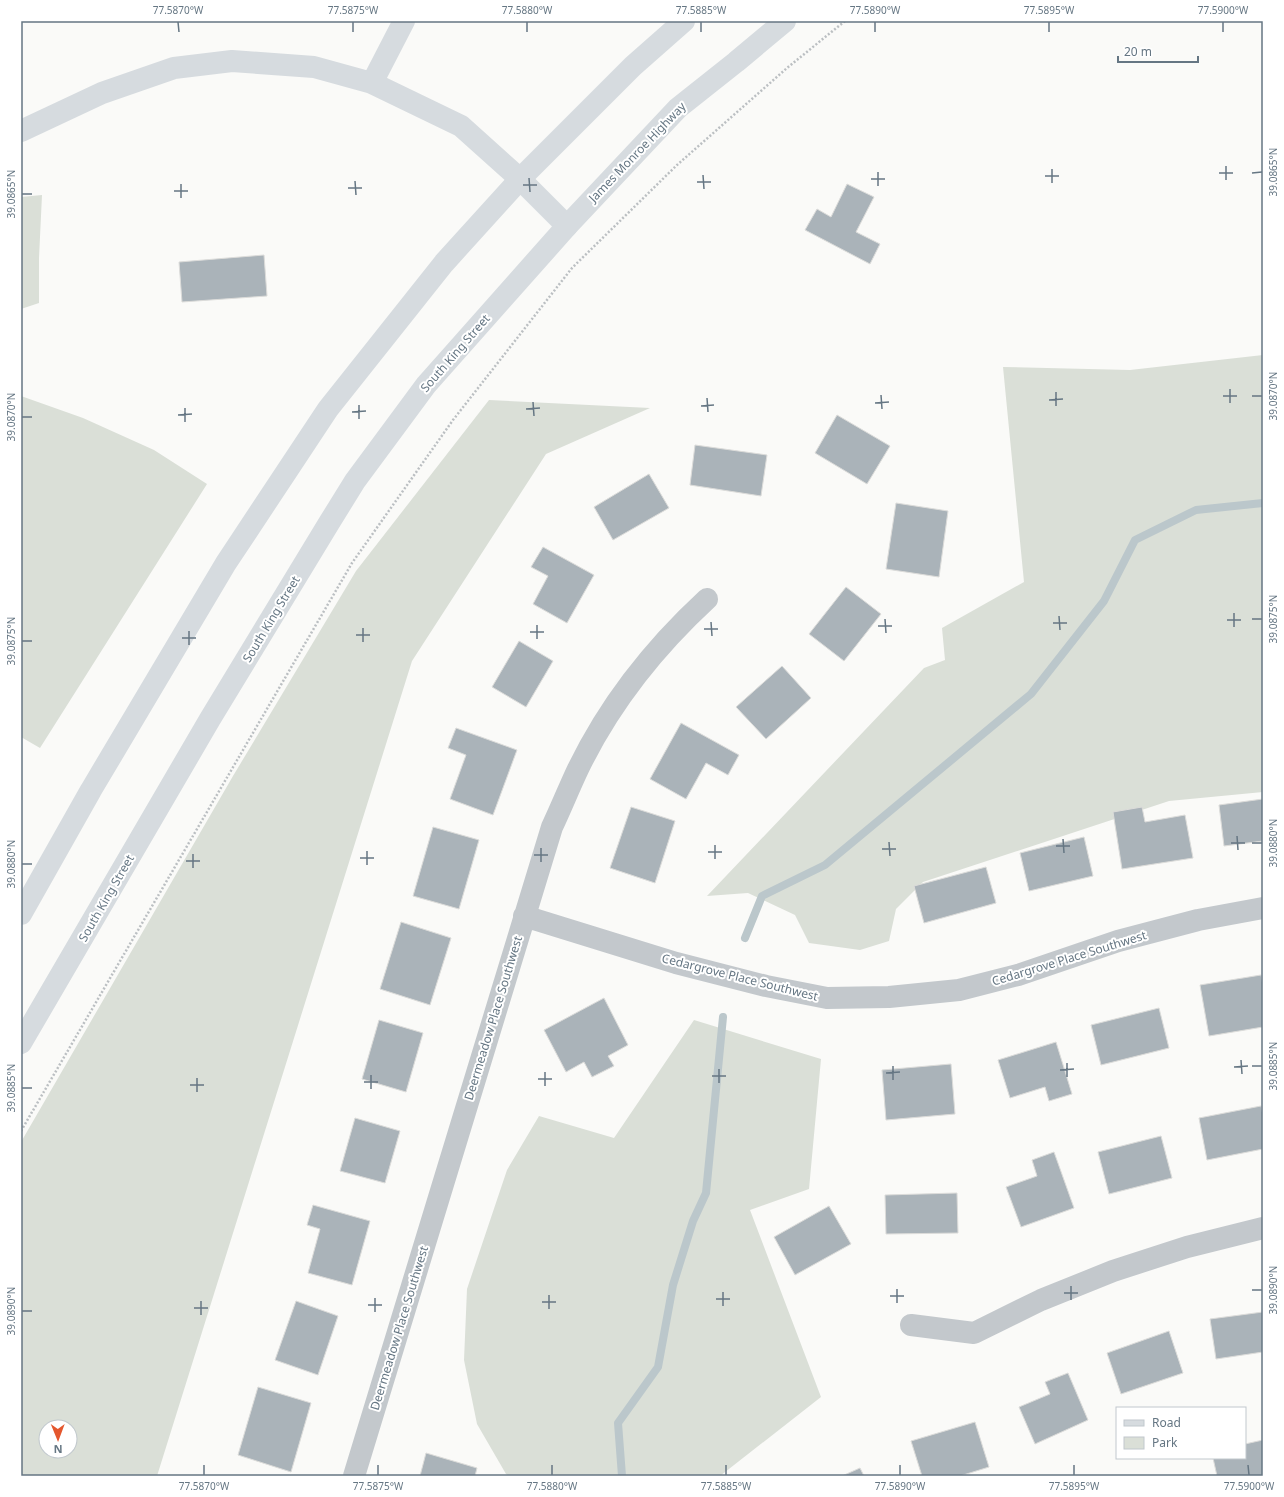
<svg xmlns="http://www.w3.org/2000/svg" width="1284" height="1497" font-family="'Noto Sans',sans-serif">
  <style>
    .green { fill: #dadfd7; fill-rule: evenodd }
    .lines { fill: none; stroke-linecap: round; stroke-linejoin: round }
    .stream { stroke: #bbc7cb; stroke-width: 8 }
    .building { fill: #aab3b9; stroke: #dcdcda }
    .path { stroke: #bbbfc2; stroke-width: 2.5; stroke-dasharray: 2 2; stroke-linecap: butt }
    .street { stroke: #c3c8cc; stroke-width: 22 }
    .secondary { stroke: #d6dbdf; stroke-width: 22 }
    .highway { stroke: #d6dbdf; stroke-width: 22 }
    .ticks { fill: none; stroke: #657683; stroke-width: 1.5 }
    .labels { text-anchor: middle; dominant-baseline: central; stroke-width: 4; stroke-linejoin: round; paint-order: stroke }
    .street-label { font-size: 12px; fill: #657683; stroke: #fff }
    .neatline { fill: none; stroke: #657683; stroke-width: 1.5 }
    .ticks-label { font-size: 10px; text-anchor: middle; fill: #657683 }
  </style>
  <rect width="100%" height="100%" fill="#fafaf8"/>
  <path class="green" d="M42 195 39 258V303L21 309V197Z
    M1263 355V792L1169 801 923 882 896 909 889 941 860 950 809 943 795 915 748 893 707 896 924 668 945 660 942 628 1024 582 1003 367 1130 370Z
    M21 396 83 418 154 450 207 484 40 748 21 737Z
    M489 400 650 408 546 454 412 661 157 1476H21V1142L233 776 356 571ZM46 1427H70V1451H46Z
    M694 1020 821 1059 809 1189 750 1210 821 1397 720 1476H509L506 1474 477 1424 464 1360 467 1289 507 1170 539 1116 614 1138Z"/>
  <g class="lines">
    <path class="stream" d="M745 938 762 896 825 865 1031 694 1104 601 1135 540 1196 510 1263 503
      M622 1476 618 1423 658 1367 673 1285 693 1221 706 1193 723 1017"/>
  </g>
  <path class="building" d="M847 184 874 197 856 232 880 244 870 264 805 230 817 209 831 217Z
    M264 255 267 296 182 302 179 262Z
    M837 415 890 446 867 484 815 453Z
    M695 445 767 455 761 496 690 485Z
    M649 474 669 508 613 540 594 507Z
    M896 503 948 511 939 577 886 569Z
    M543 547 594 575 567 623 533 604 548 576 531 567Z
    M846 587 881 614 844 661 809 634Z
    M519 641 553 661 526 707 492 687Z
    M782 666 811 698 766 739 736 707Z
    M681 723 739 755 728 775 706 763 686 799 650 779Z
    M456 728 517 750 493 815 450 799 466 755 448 748Z
    M1263 799V841L1224 846 1219 805Z
    M631 807 675 821 655 883 610 868Z
    M1142 807 1145 822 1185 815 1193 858 1122 869 1113 812Z
    M433 827 479 840 459 909 413 896Z
    M1084 837 1093 876 1029 891 1020 853Z
    M986 867 996 903 924 923 914 886Z
    M401 922 451 938 430 1005 380 989Z
    M1261 975 1263 985V1027L1209 1036 1200 985Z
    M604 998 628 1045 608 1056 614 1066 592 1077 584 1062 566 1072 544 1030Z
    M1159 1008 1169 1048 1101 1065 1091 1025Z
    M379 1020 423 1033 406 1092 362 1079Z
    M1056 1042 1072 1094 1049 1101 1045 1087 1010 1098 998 1060Z
    M951 1064 955 1114 886 1120 882 1070Z
    M1261 1106 1263 1115V1149L1207 1160 1199 1118Z
    M355 1118 400 1131 385 1183 340 1171Z
    M1161 1136 1172 1178 1109 1194 1098 1152Z
    M1054 1152 1074 1208 1021 1227 1006 1187 1037 1176 1032 1160Z
    M957 1193 958 1233 886 1234 885 1195Z
    M313 1205 370 1221 352 1285 308 1273 320 1229 307 1225Z
    M829 1206 851 1244 795 1275 774 1237Z
    M296 1301 338 1316 318 1375 275 1360Z
    M1263 1312V1352L1216 1359 1210 1319Z
    M1169 1331 1183 1373 1121 1394 1107 1353Z
    M1068 1373 1088 1420 1035 1444 1019 1407 1050 1394 1045 1382Z
    M258 1387 311 1403 291 1472 238 1455Z
    M975 1422 989 1467 960 1476H922L911 1441Z
    M1263 1440V1476H1217L1213 1458H1245V1444Z
    M426 1453 477 1468 475 1476H420Z
    M860 1468 864 1476H842Z"/>
  <g class="lines">
    <path class="path" d="M21 1131 352 563 453 420 572 268 677 165 787 68 845 21"/>
    <path class="street" d="M524 916 676 963 766 986 827 998 889 997 959 990 1018 975 1118 941 1198 920 1263 908
      M911 1325 974 1333 1041 1300 1113 1271 1187 1247 1263 1228
      M354 1476 552 827C561 808 569 788 578 769 609 705 655 647 707 599"/>
    <path class="secondary" d="M372 83 404 21
      M21 131 102 93 174 68 232 61 314 67 372 83 461 126 520 179 567 226"/>
    <path class="highway" d="M21 914 91 790 226 563 328 409 444 263 520 179 633 66 684 21
      M21 1043 210 719 329 523 355 481 426 385 567 226 678 108 736 62 785 21"/>
  </g>
  <path class="ticks" d="M178 22 179 32M353 22V32M527 22V32M701 22V32M875 22V32M1049 22V32M1223 22V32M1226 166V180M1052 169V183M878 172V186M1219 173H1233M1252 173 1262 172M703 175 704 189M1045 176H1059M529 178 530 192M871 179H885M355 181 356 195M697 182H711M181 184V198M523 185H537M348 188H362M174 191H188M22 194H32M1230 389V403M1056 392V406M881 395 882 409M1223 396H1237M1252 396H1262M707 398 708 412M1049 400 1063 399M533 402 534 416M875 403 889 402M359 405V419M701 406 714 405M185 408V422M526 409 540 408M352 412 366 411M178 415 192 414M22 417H32M1234 613V627M1059 616 1060 630M885 619 886 633M1252 619H1262M1227 620H1241M711 622 712 636M1053 623H1067M537 625V639M878 626H892M363 628V642M704 629H718M189 631V645M530 632H544M356 635H370M182 638H196M22 641H32M1237 836 1238 850M1063 839 1064 853M889 842 890 856M1231 843H1245M1252 843H1262M715 845V859M1056 846H1070M541 848V862M882 849H896M367 851V865M708 852H722M193 854V868M534 855H548M360 858H374M186 861H200M22 864H32M1241 1060 1242 1074M1067 1063V1077M893 1066V1080M1252 1066H1262M1234 1067 1248 1066M719 1069V1083M1060 1070 1074 1069M545 1072V1086M886 1073 900 1072M371 1075V1089M712 1076H726M197 1078V1092M538 1079H552M364 1082H378M190 1085H204M22 1088H32M1071 1286V1300M897 1289V1303M1252 1290H1262M723 1292V1306M1064 1293H1078M549 1295V1309M890 1296H904M375 1298V1312M716 1299H730M201 1301V1315M542 1302H556M368 1305H382M194 1308H208M22 1311H32M204 1465V1475M378 1465V1475M552 1465V1475M726 1465V1475M900 1465V1475M1074 1465V1475M1248 1465 1249 1475"/>
  <g class="labels">
    <g class="street-label">
      <text transform="translate(637 152) rotate(-46)">James Monroe Highway</text>
      <text transform="translate(455 353) rotate(-49)">South King Street</text>
      <text transform="translate(271 619) rotate(-59)">South King Street</text>
      <text transform="translate(106 898) rotate(-60)">South King Street</text>
      <text transform="translate(1069 958) rotate(-17)">Cedargrove Place Southwest</text>
      <text transform="translate(740 977) rotate(14)">Cedargrove Place Southwest</text>
      <text transform="translate(493 1018) rotate(-73)">Deermeadow Place Southwest</text>
      <text transform="translate(399 1328) rotate(-73)">Deermeadow Place Southwest</text>
    </g>
  </g>
  <rect width="1284" height="1497" fill="none" stroke="#ffffff" stroke-width="44"/>
  <rect x="1116" y="1407" width="130" height="52" fill="#ffffff" stroke="#c1c8cd"/>
  <rect x="1124" y="1420" width="20" height="6" fill="#d6dbdf" stroke="#c1c8cd"/>
  <text x="1152" y="1427" font-size="12" fill="#657683">Road</text>
  <rect x="1124" y="1437" width="20" height="12" fill="#dadfd7" stroke="#c1c8cd"/>
  <text x="1152" y="1447" font-size="12" fill="#657683">Park</text>
  <g transform="translate(58 1439) rotate(179)"><circle r="19" fill="#ffffff" stroke="#c1c8cd"/>
  <path d="M0-3L7 15L0 10L-7 15Z" fill="#e4572e"/>
  <text y="-6" font-size="11" font-weight="bold" text-anchor="middle" fill="#657683">N</text>
  </g>
  <path d="M1118 56v6h80v-6" fill="none" stroke="#657683" stroke-width="2"/>
  <text x="1124" y="56" font-size="12" fill="#657683" stroke="#ffffff" stroke-width="3" paint-order="stroke">20 m</text>
  <rect x="22" y="22" width="1240" height="1453" class="neatline"/>
  <g class="ticks-label">
    <text x="178" y="14">77.5870°W</text>
    <text x="353" y="14">77.5875°W</text>
    <text x="527" y="14">77.5880°W</text>
    <text x="701" y="14">77.5885°W</text>
    <text x="875" y="14">77.5890°W</text>
    <text x="1049" y="14">77.5895°W</text>
    <text x="1223" y="14">77.5900°W</text>
    <text transform="translate(1273 172) rotate(-90)" y="4">39.0865°N</text>
    <text transform="translate(11 194) rotate(-90)" y="4">39.0865°N</text>
    <text transform="translate(1273 396) rotate(-90)" y="4">39.0870°N</text>
    <text transform="translate(11 417) rotate(-90)" y="4">39.0870°N</text>
    <text transform="translate(1273 619) rotate(-90)" y="4">39.0875°N</text>
    <text transform="translate(11 641) rotate(-90)" y="4">39.0875°N</text>
    <text transform="translate(1273 843) rotate(-90)" y="4">39.0880°N</text>
    <text transform="translate(11 864) rotate(-90)" y="4">39.0880°N</text>
    <text transform="translate(1273 1066) rotate(-90)" y="4">39.0885°N</text>
    <text transform="translate(11 1088) rotate(-90)" y="4">39.0885°N</text>
    <text transform="translate(1273 1290) rotate(-90)" y="4">39.0890°N</text>
    <text transform="translate(11 1311) rotate(-90)" y="4">39.0890°N</text>
    <text x="204" y="1490">77.5870°W</text>
    <text x="378" y="1490">77.5875°W</text>
    <text x="552" y="1490">77.5880°W</text>
    <text x="726" y="1490">77.5885°W</text>
    <text x="900" y="1490">77.5890°W</text>
    <text x="1074" y="1490">77.5895°W</text>
    <text x="1249" y="1490">77.5900°W</text>
  </g>
</svg>
